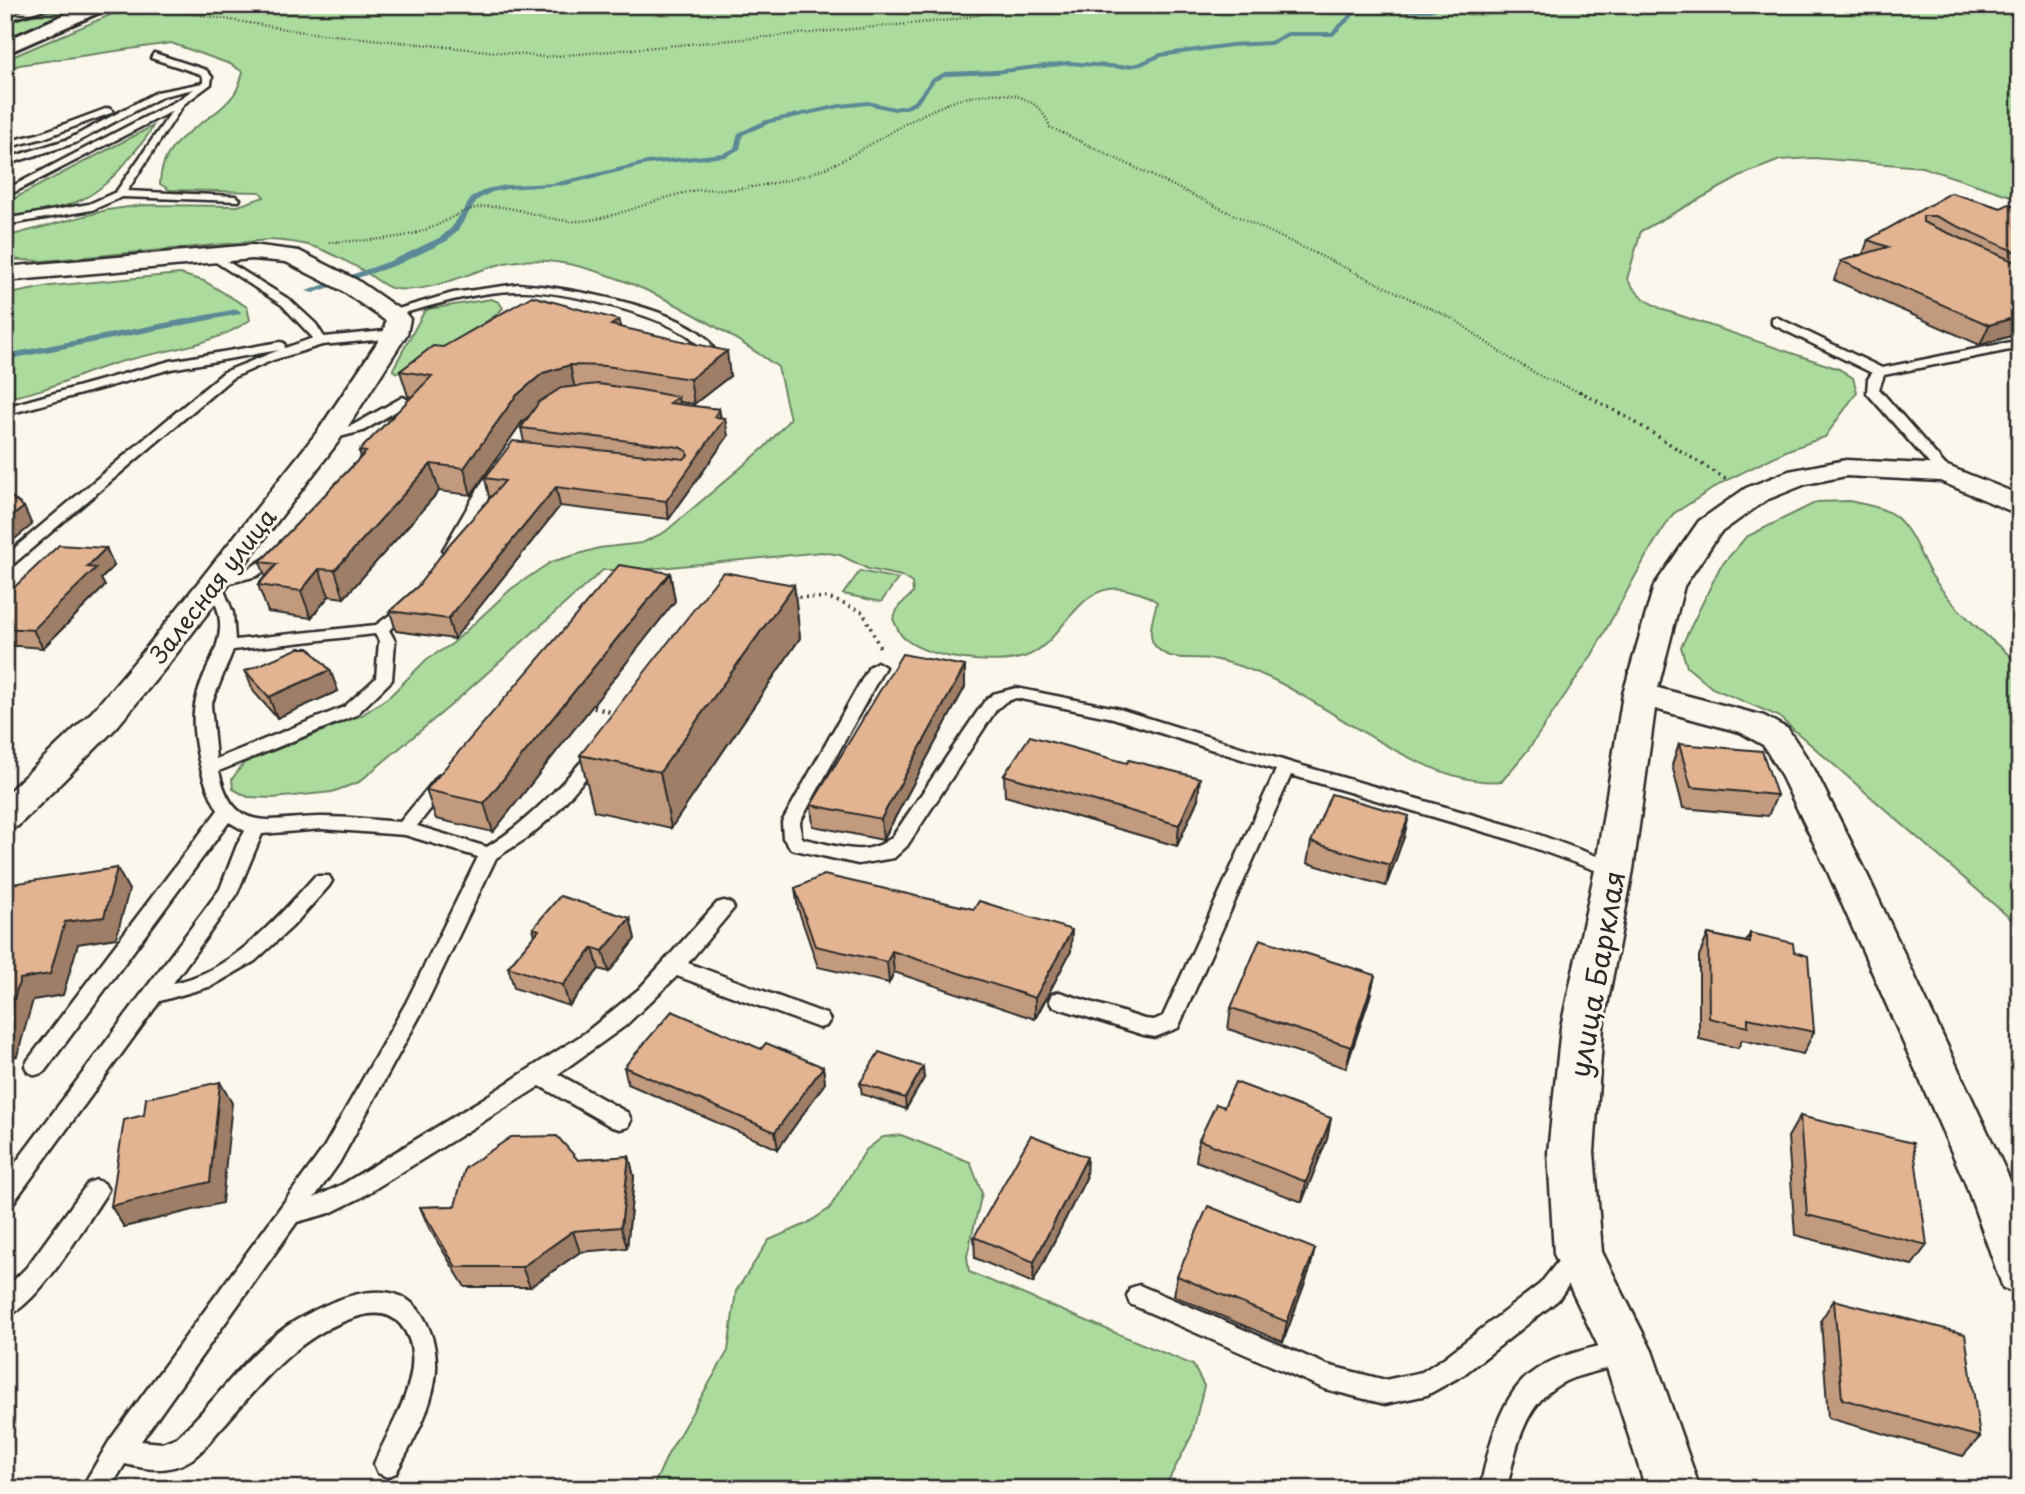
<svg xmlns="http://www.w3.org/2000/svg" width="2025" height="1494" font-family="'Playpen Sans',sans-serif">
  <style>
    .green { fill: #acdc9d; stroke: #6c8464; stroke-width: 2 }
    .lines { fill: none; stroke-linecap: round; stroke-linejoin: round }
    .stream { fill: #5c8996; fill-rule: evenodd }
    .service-casing { stroke: #2b2b2b; stroke-width: 5 }
    .minor-casing { stroke: #2b2b2b; stroke-width: 5 }
    .secondary-casing { stroke: #2b2b2b; stroke-width: 6 }
    .path-far2 { stroke: #2b2b2b; stroke-width: 2.5; stroke-dasharray: 1 2.5; stroke-linecap: butt }
    .path-far1 { stroke: #2b2b2b; stroke-width: 3.5; stroke-dasharray: 2 4.5; stroke-linecap: butt }
    .path { stroke: #2b2b2b; stroke-width: 4.5; stroke-dasharray: 2 5; stroke-linecap: butt }
    .service { fill: #fbf7ec; fill-rule: evenodd }
    .minor { fill: #fbf7ec; fill-rule: evenodd }
    .secondary { fill: #fbf7ec; fill-rule: evenodd }
    .wall { fill: #c29b7e; stroke: #2b2b2b; stroke-width: 2 }
    .shaded-wall { fill: #9e7e66; stroke: #2b2b2b; stroke-width: 2 }
    .building { fill: #e2b492; stroke: #2b2b2b; stroke-width: 2 }
    .labels { text-anchor: middle; dominant-baseline: central; stroke-width: 6; stroke-linejoin: round; paint-order: stroke }
    .street-label { font-size: 24px; fill: #2b2b2b; stroke: #fbf7ec }
    .near-street-label { font-size: 28px; fill: #2b2b2b; stroke: #fbf7ec }
  </style>
  <rect width="100%" height="100%" fill="#fbf7ec"/>
  <filter id="ink" filterUnits="userSpaceOnUse"><feTurbulence type="fractalNoise" baseFrequency=".0143" numOctaves="2"/><feDisplacementMap in="SourceGraphic" scale="14" xChannelSelector="R" yChannelSelector="G"/><feConvolveMatrix kernelMatrix="1 2 1 2 8 2 1 2 1" color-interpolation-filters="sRGB"/></filter>
  <g filter="url(#ink)">
    <path class="green" d="M133 5H2020V199L1922 167 1814 158 1780 160 1747 173 1641 231 1627 279C1637 295 1647 302 1664 310L1839 369 1853 378 1857 392 1825 437 1788 450 1725 481 1673 514 1649 551 1592 655 1528 750 1502 781C1432 789 1336 710 1274 680 1255 671 1234 663 1213 659 1194 656 1172 663 1157 648 1145 637 1154 616 1157 602 1148 595 1139 593 1128 590 1076 578 1066 643 1024 657 995 666 928 659 904 638 899 634 896 625 893 619L899 606 913 593 912 583 901 576 868 569 840 555 822 552 639 570H603L450 706 359 782 332 792 273 798 248 797 233 789 232 779 244 763 362 715 390 696 427 659 452 644 511 589 551 562 599 548 642 543 665 532 765 447 790 419 778 367C712 321 588 245 505 263 470 271 427 296 391 288 382 285 372 276 364 271 326 250 313 242 269 240L42 261 5 259V237L107 210 143 205 238 206 264 197 260 192 170 190 160 184C161 133 212 126 235 93 239 87 241 79 243 72L230 64 171 43 19 65 5 71V60Z
      M76 9 82 10 5 43V22L46 12Z
      M153 126C149 136 138 147 131 156 92 207 65 208 5 217V203Z
      M180 274 204 281 247 307 250 320C210 348 159 350 113 364 77 375 43 393 5 398V295L50 286Z
      M491 299 499 302 503 308 497 314C480 326 412 379 395 372L393 369 424 312 429 309Z
      M1849 501C1864 504 1882 507 1895 516 1913 531 1920 557 1932 576 1954 610 1989 638 2020 664V927L1778 716 1712 688 1687 667 1681 647 1720 567 1746 537 1817 502Z
      M860 571 898 579 881 602 843 594Z
      M901 1135 970 1162 982 1193 967 1256 969 1272 1193 1365 1204 1386 1192 1435 1164 1489H652L668 1454 728 1351 736 1291 769 1240 806 1224 829 1209 866 1150 883 1137Z"/>
    <g class="lines">
      <path class="stream" d="M1443 5H1454L1430 12 1361 13 1355 15 1333 36H1288L1271 45 1231 47 1161 57 1141 66 1121 69 1068 65 996 74 946 76 935 81 919 102 910 108 894 111 868 105 840 108 770 123 743 135 740 149 726 157 647 165 566 185 507 189 492 192 477 200 458 230 447 241 399 264 313 293 306 291 393 260 441 237 452 227 472 197 486 189 507 185 554 183 647 161 724 153 734 148 738 133 766 120 840 104 868 101 894 107 906 105 915 100 931 79 945 72 996 70 1068 61 1121 65 1138 63 1160 53 1231 43 1270 41 1287 32H1331L1351 13 1360 9 1430 8Z
        M237 309 241 312 240 314 5 360V354Z"/>
      <g class="service-casing">
        <path id="service" d="M44 5H57L5 21V16Z
          M154 53 206 70 212 77 211 84 184 104 127 191 235 196 240 199 239 201 122 197 92 210 5 225V219L89 204 116 192 172 111 5 197V190L178 100 194 89 163 96 75 143 5 165V159L69 139 157 92 203 83V77L200 74 151 58Z
          M108 108 113 111 111 113 44 138 5 148V142L38 134Z
          M212 252 290 300 316 324 324 337 395 330 401 334 395 338 322 345 273 360 232 378 10 567 5 568V556L224 372 279 350 171 369 5 415V407L170 361 280 342 284 343 285 348 313 338 282 305 208 257V253Z
          M518 284C565 287 671 306 705 337 711 342 713 349 717 355L711 359 707 358C700 348 696 340 686 334 649 312 558 289 516 291 472 292 431 306 390 317L384 313 453 293Z
          M1776 317 1882 368 2020 340V348L1884 375 1879 389 1952 473 1945 477 1940 476 1867 393 1868 379 1872 373 1772 324V318Z
          M403 397 410 401 408 404 363 431 328 440 321 436 353 425Z
          M538 411 545 415 509 463 457 550 450 554 445 553 443 550C458 525 515 418 538 411Z
          M279 549 287 554 284 557 257 576 222 585 233 613 235 640 376 625 405 604 411 602 419 607 389 630 395 641 392 680 356 715 219 771C234 839 273 816 323 817 349 817 375 820 400 822L438 776 444 774 453 780 417 826 487 847C529 821 561 786 592 749H604L607 753 555 814 527 838 496 858 422 1012 339 1163 314 1198 343 1184 481 1100 585 1033 639 989 717 903 724 901 731 903 734 908 688 963 826 1014 830 1020 826 1026 819 1028 677 976 625 1026 558 1074 628 1113 631 1120 628 1127 620 1129 612 1127 540 1086 360 1198 330 1213 297 1222 141 1441 162 1443 177 1437C219 1399 246 1351 295 1321 334 1298 400 1268 426 1322 435 1340 438 1360 435 1380 430 1413 412 1444 396 1473L387 1477 378 1473 374 1464C389 1427 434 1363 400 1324 388 1311 372 1312 356 1317 298 1335 263 1381 225 1424 214 1435 205 1450 192 1459 170 1473 149 1470 125 1464L110 1489H81L110 1440 323 1149 406 1003 478 857 405 835 322 829 262 834 236 896 173 983C233 971 276 919 315 876H329L332 881 329 886 292 927 255 961 212 986 160 1001 13 1203 5 1206V1177L220 889 237 845 245 831 229 822 44 1072 36 1075 28 1072 25 1066 28 1060 218 810C202 784 188 730 196 700 206 655 240 634 204 583L207 580 247 570ZM375 634 379 641 376 678 344 707 216 759 211 705 233 650Z
          M877 662 885 667 800 822 801 836 804 839C836 845 867 860 893 836L984 702 993 694 1016 688 1116 708 1292 763 1526 830 1621 865 1624 870 1621 875 1614 877 1512 840 1291 775 1178 1028 1155 1037 1144 1035 1052 1006 1049 1000 1052 994 1059 992 1144 1019 1154 1020 1163 1016 1276 770 1113 718 1016 698 1005 702 996 710 907 846 894 858 858 864 791 849 783 838 782 822 869 667Z
          M96 1180 104 1183 108 1190 104 1197C83 1228 39 1305 5 1317V1289L27 1267 88 1183Z
          M1578 1243 1586 1246 1590 1254 1558 1300 1463 1375 1427 1395 1385 1404 1325 1389 1130 1304 1127 1296 1130 1288 1139 1285 1327 1365 1385 1380 1422 1372 1445 1357 1540 1284 1570 1246Z
          M1627 1339 1636 1343 1640 1351 1636 1359C1616 1367 1594 1371 1573 1378 1526 1395 1516 1445 1507 1489H1480C1488 1451 1498 1400 1529 1375 1556 1353 1595 1348 1627 1339Z"/>
      </g>
      <g class="minor-casing">
        <path id="minor" d="M252 245 299 251 357 280 406 314 410 319 407 334 338 442 167 666 116 728 18 826 5 830V795L92 712 143 652 318 431 383 334 386 321 341 290 286 262 252 259 5 281V267Z
          M1846 460 1945 465 2020 495V515L1940 481 1846 476 1806 484 1766 500 1720 533 1684 586 1658 688 1764 716 1788 729 1814 769 1865 870 2011 1182 2020 1206V1294L2003 1288 1965 1182 1827 870 1778 769 1763 745 1740 732 1655 709 1633 870 1603 1027 1594 1152 1602 1252 1652 1351 1700 1489H1646L1603 1356 1554 1254 1548 1152 1561 1027 1595 870 1623 694 1654 586 1699 521 1746 488 1789 471Z"/>
      </g>
      <g class="secondary-casing">
        <path id="secondary" d="M86 5H110L107 9 5 54V41Z"/>
      </g>
      <path class="path-far2" d="M139 5 304 32 545 57 952 20 1029 5
        M329 242C362 240 397 241 428 229 447 222 461 209 482 207 515 203 546 223 580 221 619 218 655 198 693 191 707 188 721 190 735 189 758 187 781 182 803 176 865 158 915 105 980 95 1009 91 1039 96 1050 127L1457 321 1501 353 1542 377 1582 393"/>
      <path class="path-far1" d="M1579 391 1630 419 1727 480
        M792 597 829 598 863 612 880 648"/>
      <path class="path" d="M587 706 619 714"/>
      <use href="#service" class="service"/>
      <use href="#minor" class="minor"/>
      <use href="#secondary" class="secondary"/>
    </g>
    <path class="wall" d="M1951 193 2001 208 2020 207V338L2011 336 1980 345 1834 280 1841 261 1863 254 1868 240Z
      M619 320 621 327 730 376 694 404 679 402V405L719 409 721 418 728 436 669 519 560 506 454 639 396 631 390 611 418 586 491 497H489L485 478 524 442 521 428 530 415 522 422 471 495 439 491 344 598 329 596 311 618 268 612 258 585 265 576 260 562 361 457 359 451 412 397 408 396 400 371 443 347Z
      M106 548 114 566 101 579 105 586 43 648 5 645V596Z
      M670 573 675 601 493 832 436 819 426 790Z
      M794 585 800 638 671 828 594 811 580 755Z
      M330 670 338 691 277 718 254 692 245 671Z
      M965 687 883 840 813 826 811 805Z
      M1679 744 1777 795 1768 816 1683 808 1672 765Z
      M1004 775 1198 799 1177 846 1005 796Z
      M1404 837 1386 886 1307 863 1311 842Z
      M795 888 1071 951 1035 1019 894 972 889 983 818 967 798 909Z
      M630 918 635 939 609 972 599 969 569 1006 514 988 508 967 535 935 533 928Z
      M1750 933 1794 952 1814 1032 1803 1054 1742 1040 1738 1048 1699 1039V956L1708 934 1746 942Z
      M1375 975 1370 996 1346 1068 1228 1029 1231 1008Z
      M624 1067H823L825 1083 778 1149 628 1084Z
      M924 1078 906 1109 862 1094 860 1083Z
      M1224 1107 1331 1118 1327 1139 1302 1202 1196 1161 1199 1140Z
      M1800 1116 1927 1245 1912 1265 1795 1235 1788 1137Z
      M629 1156 634 1177 627 1248 580 1252 530 1287H465L429 1228 420 1207 455 1206 578 1160Z
      M1086 1178 1033 1283 975 1258 974 1237Z
      M1310 1269 1283 1342 1174 1296 1177 1276Z
      M1834 1300 1980 1437 1963 1456 1828 1418 1821 1320Z"/>
    <path class="shaded-wall" d="M2020 316 2011 336 1980 345 1989 325Z
      M619 320 624 344 611 325Z
      M727 351 730 376 694 404 690 379Z
      M570 365 575 390 549 399 522 422 471 495 464 468 516 396 543 373Z
      M678 397 681 415 669 403Z
      M719 409 721 423 725 418 728 436 669 519 666 501Z
      M431 464 439 491 344 598 335 570Z
      M556 487 560 506 454 639 448 619Z
      M24 507 32 525 5 547V522Z
      M106 548 114 566 101 579 105 586 43 648 33 630 87 567Z
      M319 569 329 596 311 618 301 591Z
      M670 573 675 601 493 832 484 803Z
      M794 585 800 638 671 828 660 772Z
      M965 666V687L883 840 881 819Z
      M330 670 338 691 277 718 269 697Z
      M1200 778 1198 799 1177 846 1179 825Z
      M1409 816 1404 837 1386 886 1390 865Z
      M117 868 129 890 116 938 78 944 63 995 33 1000 17 1056 5 1058V1027L20 979 65 922Z
      M630 918 635 939 609 972 603 951Z
      M1072 930 1071 951 1035 1019V998Z
      M593 948 599 969 569 1006 563 985Z
      M892 951 894 972 889 983 887 962Z
      M1375 975 1370 996 1346 1068 1351 1047Z
      M823 1067 825 1083 778 1149 775 1132Z
      M923 1067 924 1078 906 1109 905 1098Z
      M220 1082 232 1103 222 1203 124 1227 111 1206Z
      M1331 1118 1327 1139 1302 1202 1306 1182Z
      M629 1156 634 1177 627 1248 621 1227Z
      M1087 1157 1086 1178 1033 1283 1034 1262Z
      M573 1231 580 1252 530 1287 522 1267Z
      M1315 1249 1310 1269 1283 1342 1287 1322Z"/>
    <path class="building" d="M1951 193 2001 208 2009 204 2020 207V254L1935 216H1923V222L2020 264V316L1989 325 1841 261 1888 247 1868 240Z
      M532 296 619 320 611 325 727 351 690 379 606 366 570 365 543 373 516 396 464 468 431 464 335 570 319 569 301 591 258 585 277 564 260 562 366 452 359 451 432 376 400 371 433 346 443 347Z
      M598 384 641 390 678 397 669 403 719 409 714 417 725 418 666 501 556 487 448 619 390 611 418 586 447 547 505 481 485 478 513 441 684 459 688 455 687 451 679 447 521 428 539 402 561 388Z
      M5 492 24 507 5 522Z
      M59 545 106 548 87 567 96 568 33 630 5 628V596Z
      M619 565 670 573 484 803 426 790Z
      M723 572 794 585 660 772 580 755Z
      M299 648H309L330 670 269 697 245 671Z
      M902 654 965 666 881 819 811 805Z
      M1030 736 1127 763 1129 760 1200 778 1179 825 1004 775Z
      M1679 744 1762 751 1777 795 1691 787Z
      M1331 794 1409 816 1390 865 1311 842Z
      M117 868 104 917 65 922 50 974 20 979 5 1027V885Z
      M824 875 974 909 979 901 1072 930 1035 998 892 951 887 962 815 946 795 888Z
      M560 896 630 918 603 951 593 948 563 985 508 967 539 930 533 928Z
      M1750 933 1793 943 1794 952 1808 956 1814 1032 1748 1018V1027L1709 1018 1708 934 1750 943Z
      M1260 939 1375 975 1351 1047 1231 1008Z
      M672 1011 761 1049 766 1043 823 1067 775 1132 624 1067Z
      M879 1052 923 1067 905 1098 860 1083Z
      M220 1082 210 1182 111 1206 124 1120 144 1115 146 1098Z
      M1235 1082 1331 1118 1306 1182 1199 1140 1216 1104 1224 1107Z
      M1800 1116 1913 1143 1927 1245 1807 1215Z
      M1031 1135 1087 1157 1034 1262 974 1237Z
      M557 1136 578 1160 629 1156 621 1227 573 1231 522 1267H456L420 1207 455 1206 465 1168 511 1137Z
      M1208 1206 1315 1249 1287 1322 1177 1276Z
      M1834 1300 1965 1334 1980 1437 1842 1399Z"/>
  </g>
  <g class="labels">
    <g class="street-label">
      <text transform="translate(212 585) rotate(-52)">Залесная улица</text>
    </g>
    <g class="near-street-label">
      <text transform="translate(1596 974) rotate(-80)">улица Барклая</text>
    </g>
  </g>
  <rect width="2025" height="1494" fill="none" stroke="#fbf7ec" stroke-width="28"/>
  <rect x="14" y="14" width="1997" height="1466" fill="none" stroke="#2b2b2b" stroke-width="2.5" filter="url(#ink)"/>
</svg>
